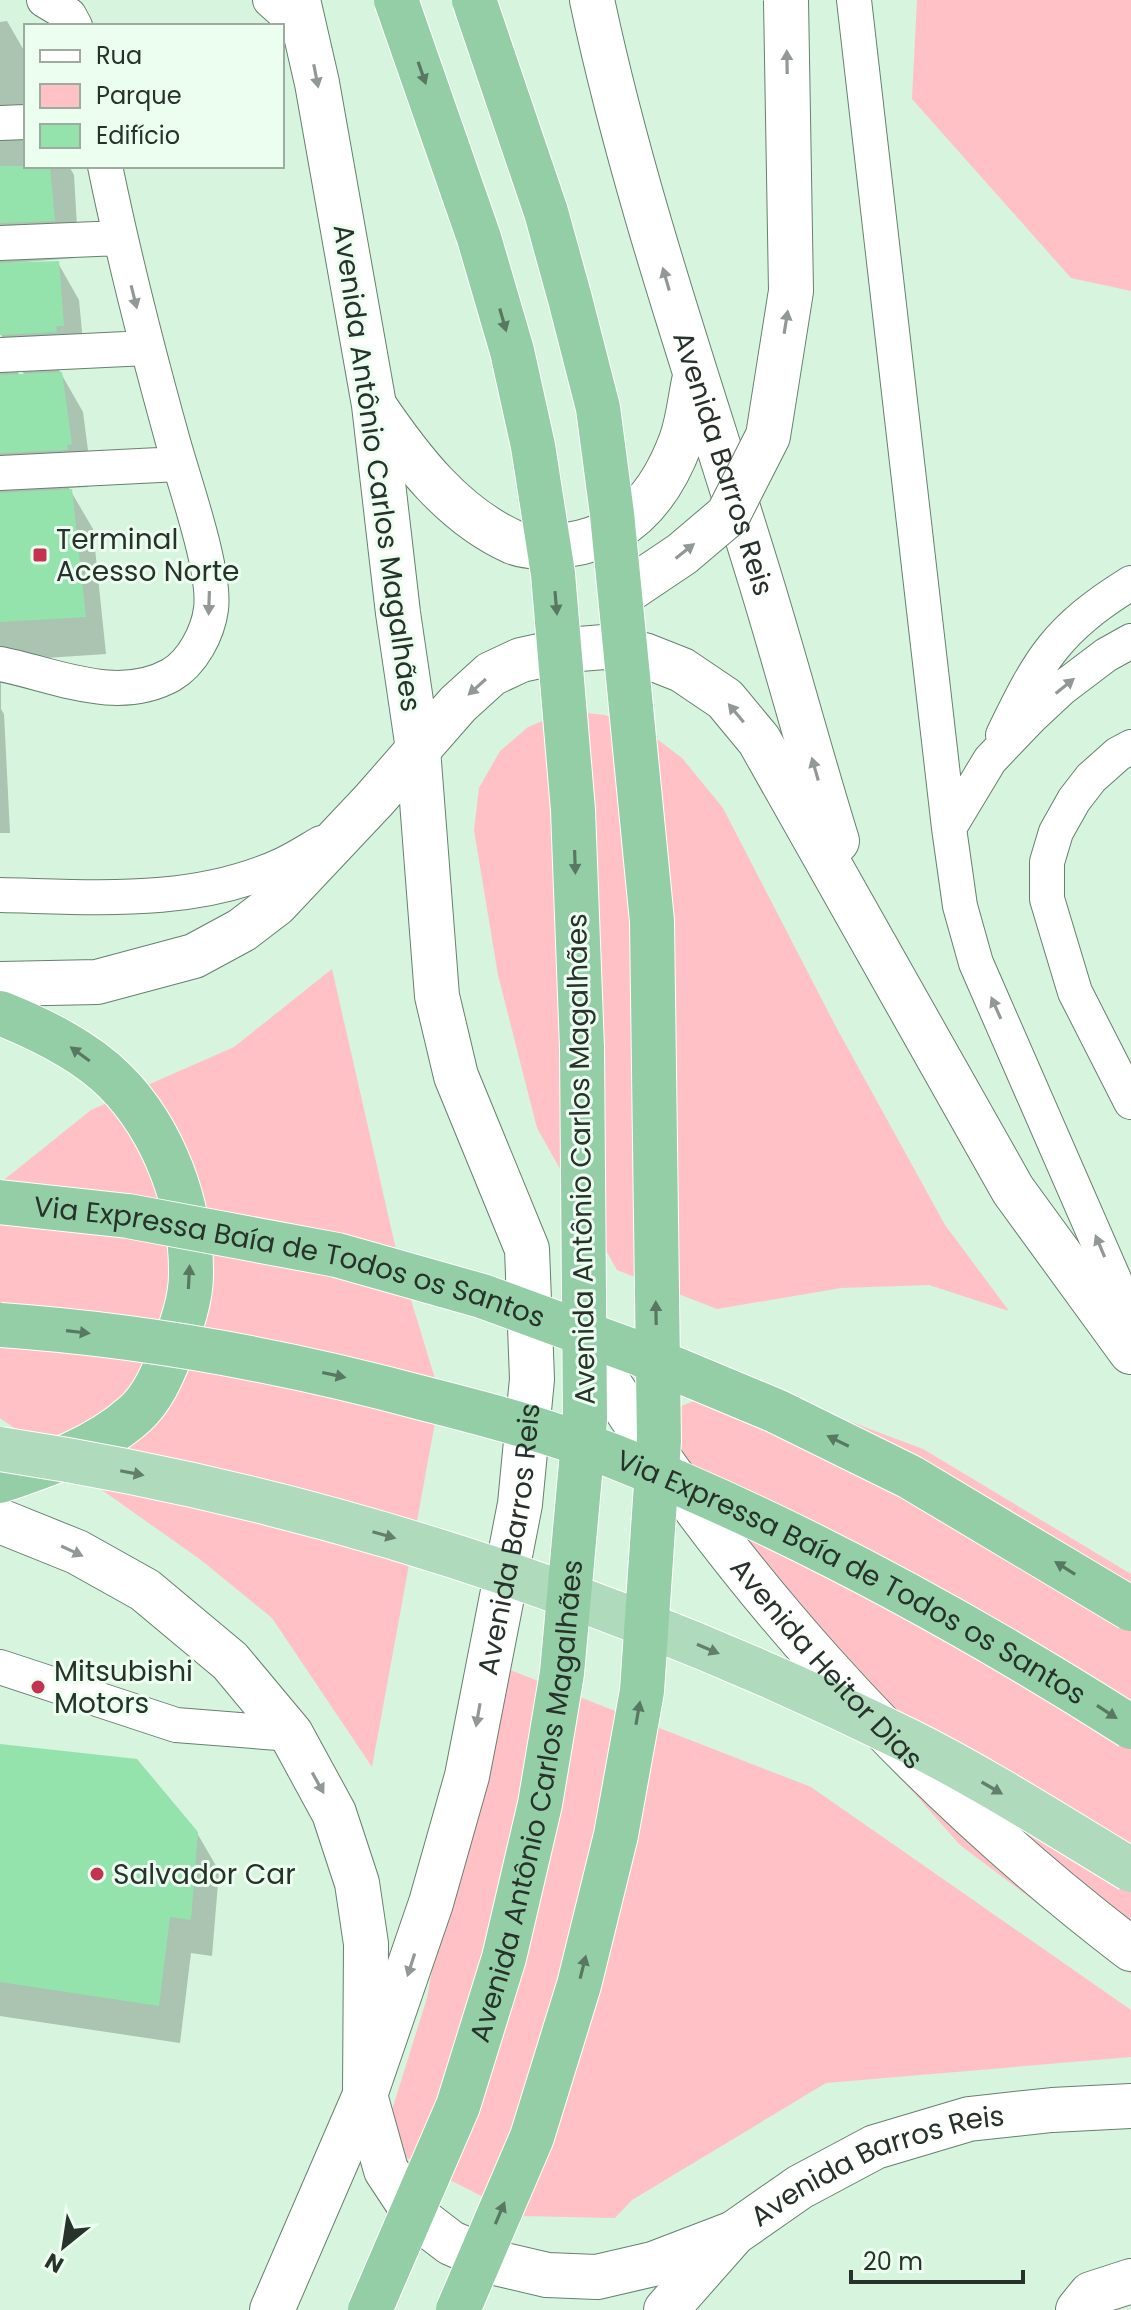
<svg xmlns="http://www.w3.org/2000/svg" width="1131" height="2310" font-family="Poppins,sans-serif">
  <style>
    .green { fill: #ffc1c6 }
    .shadow { fill: #0003 }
    .building { fill: #94e3ad }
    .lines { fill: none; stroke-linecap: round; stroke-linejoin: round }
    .service-casing { stroke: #66816e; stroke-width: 36 }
    .minor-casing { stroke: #66816e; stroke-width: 46 }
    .secondary-casing { stroke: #66816e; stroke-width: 46 }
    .trunk-casing { stroke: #fff; stroke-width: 46 }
    .service { stroke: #fff; stroke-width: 34 }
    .minor { stroke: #fff; stroke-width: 44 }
    .secondary { stroke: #fff; stroke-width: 44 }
    .trunk { stroke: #94cea6; stroke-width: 44 }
    .secondary-bridge-casing { stroke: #66816e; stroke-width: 46; stroke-linecap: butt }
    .primary-bridge-casing { stroke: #fff; stroke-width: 46; stroke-linecap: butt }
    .trunk-bridge-casing { stroke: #fff; stroke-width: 46; stroke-linecap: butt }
    .secondary-bridge { stroke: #fff; stroke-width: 44 }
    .primary-bridge { stroke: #afdabc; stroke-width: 44 }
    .trunk-bridge { stroke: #94cea6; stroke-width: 44 }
    .oneway { fill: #929894 }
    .oneway2 { fill: #587862 }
    .oneway3 { fill: #647e6c }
    .poi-dot { fill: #c33251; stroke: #ecfef0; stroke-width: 3 }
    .labels { text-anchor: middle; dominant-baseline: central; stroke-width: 6; stroke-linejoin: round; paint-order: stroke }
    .street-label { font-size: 28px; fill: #26322a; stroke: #ecfef0 }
    .poi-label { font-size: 28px; fill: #26322a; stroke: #ecfef0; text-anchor: start }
  </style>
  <rect width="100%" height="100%" fill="#d6f4de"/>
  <path class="green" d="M917 0H1131V291L1071 278 912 99Z
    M567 711 605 715 649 733 682 758 723 808 835 1025 945 1225 1009 1311 929 1285 841 1288 717 1309 617 1270 537 1128 498 975 474 830 479 788 500 751 528 727Z
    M332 969 397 1254 440 1395 372 1767 272 1618 201 1560 0 1418V1183L91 1110 234 1047Z
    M718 1392 787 1398 923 1449 1131 1574V1974L960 1845 832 1700 604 1435Z
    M487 1661 811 1787 1131 2010V2057L826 2083 632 2200 615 2218 521 2216 381 2145 427 1998Z"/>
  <path class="shadow" d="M7 21 26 54V166H69L74 175 78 244H74L75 258 11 263H58L79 300 85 363H76L77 369 59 370 83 412 92 481 88 482V487L69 488 93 529 106 654 1 661V709L4 714 10 833H0V341L20 376H25L0 333V22Z
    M0 1746 197 1833 219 1871 212 1956 191 1953 180 2043 0 2016Z"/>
  <path class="building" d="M0 166H50L55 221 0 223Z
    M59 261 64 326H56L57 332 0 335V263Z
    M62 372 72 444 67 445 68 450 0 453V375Z
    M72 489 86 617 0 622V493Z
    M0 1744 137 1759 198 1832 191 1920 170 1917 159 2006 0 1982Z"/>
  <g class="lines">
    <g class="service-casing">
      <path id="service" d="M44 0 69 15 75 26
        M270 0 307 33
        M854 0 949 828
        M0 123 26 122
        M0 243 120 238
        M0 355 147 348
        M0 473 179 464
        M1131 641 1106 655 1061 689 1031 717 990 760 949 828 960 906 976 963 1131 1318
        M0 664C56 675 117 705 171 675 192 663 208 633 211 609 216 570 183 479 172 438 147 348 124 258 105 166
        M1003 735C1040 658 1057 629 1131 583
        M1131 747 1118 754 1091 778 1074 800 1056 832 1047 862V899L1075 992 1131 1102
        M0 895C95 897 195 906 284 864 297 858 309 850 321 843
        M0 1667 176 1725 291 1734"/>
    </g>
    <g class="minor-casing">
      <path id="minor" d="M1078 2310 1091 2294 1131 2281"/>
    </g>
    <g class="secondary-casing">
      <g id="secondary">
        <path id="s1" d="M592 0C633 193 699 380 757 569 785 659 809 751 837 841"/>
        <path d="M375 407C411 460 453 515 513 542 528 548 551 548 567 545 627 537 661 495 681 441 688 422 690 400 694 381"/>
        <path d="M0 984 97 982 194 956 242 930 276 904 374 800 458 704 491 674 521 660 567 650 604 647 644 655 682 670 725 699 759 740 1013 1190 1131 1352"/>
        <path id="s2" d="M576 1330C720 1569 910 1780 1131 1949"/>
        <path d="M0 1521 77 1552 145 1590 230 1661 291 1734 334 1813 357 1883 366 1944 365 2095 386 2170 417 2217 451 2243 500 2264 547 2275 597 2277 653 2264 734 2233"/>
        <path id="s3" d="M272 2310 365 2095 431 1903 467 1776 520 1504 532 1379 527 1249 456 1076 437 996 418 749 398 613 374 405 317 83 298 0"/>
        <path id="s4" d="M666 2310 734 2233 800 2187 875 2147 969 2119 1052 2110 1131 2106"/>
      </g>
    </g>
    <g class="trunk-casing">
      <path id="trunk" d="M0 1013C40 1029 84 1050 115 1081 164 1130 192 1206 191 1275 191 1300 181 1327 172 1351 163 1373 153 1398 135 1414 97 1448 48 1465 0 1481"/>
    </g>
    <use href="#service" class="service"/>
    <use href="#minor" class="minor"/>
    <use href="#secondary" class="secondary"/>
    <use href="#trunk" class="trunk"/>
    <g class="secondary-bridge-casing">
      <path id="secondary-bridge" d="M621 595 682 554 728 515 768 436 791 291 786 0"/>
    </g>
    <g class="primary-bridge-casing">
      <path id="primary-bridge" d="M0 1449C317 1497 623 1600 909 1741 985 1779 1058 1826 1131 1870"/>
    </g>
    <g class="trunk-bridge-casing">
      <g id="trunk-bridge">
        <path id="s5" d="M0 1202 128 1216 337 1255 482 1296 632 1351 776 1411 910 1477 1131 1609"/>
        <path id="s6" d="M0 1325C145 1335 286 1361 426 1399 489 1415 553 1432 613 1456 795 1528 966 1622 1131 1727"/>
        <path id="s7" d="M370 2310 458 2106 504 1958 540 1804 562 1673 585 1420 582 1048 573 810 553 574 533 446 512 351 479 238 396 0"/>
        <path d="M458 2310 532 2137 579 1985 616 1835 642 1691 659 1441 652 921 612 514 598 408 570 299 546 212 474 0"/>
      </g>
    </g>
    <use href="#secondary-bridge" class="secondary-bridge"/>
    <use href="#primary-bridge" class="primary-bridge"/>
    <use href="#trunk-bridge" class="trunk-bridge"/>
  </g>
  <defs><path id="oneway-solid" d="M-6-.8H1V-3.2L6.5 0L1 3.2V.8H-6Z" transform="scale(2)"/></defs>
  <g class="oneway">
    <use href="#oneway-solid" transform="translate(787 62) rotate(-91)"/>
    <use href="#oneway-solid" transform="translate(316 76) rotate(79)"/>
    <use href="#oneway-solid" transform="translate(666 279) rotate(-106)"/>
    <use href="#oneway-solid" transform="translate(134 297) rotate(76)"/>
    <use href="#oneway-solid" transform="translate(786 322) rotate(-81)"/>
    <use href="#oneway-solid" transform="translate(685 551) rotate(-38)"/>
    <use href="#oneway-solid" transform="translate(209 603) rotate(92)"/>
    <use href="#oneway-solid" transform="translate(1065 686) rotate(-39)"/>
    <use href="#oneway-solid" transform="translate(477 687) rotate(138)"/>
    <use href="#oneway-solid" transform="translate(736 713) rotate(-130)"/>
    <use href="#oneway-solid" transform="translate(815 769) rotate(-106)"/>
    <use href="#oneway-solid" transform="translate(996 1008) rotate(-114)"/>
    <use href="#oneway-solid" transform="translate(1100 1246) rotate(-113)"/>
    <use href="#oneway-solid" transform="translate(72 1551) rotate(25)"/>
    <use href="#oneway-solid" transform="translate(478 1715) rotate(100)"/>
    <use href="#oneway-solid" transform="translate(318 1783) rotate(61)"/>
    <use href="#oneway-solid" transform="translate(411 1965) rotate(108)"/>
  </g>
  <g class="oneway2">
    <use href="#oneway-solid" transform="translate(422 73) rotate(71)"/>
    <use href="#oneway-solid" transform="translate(503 320) rotate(74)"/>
    <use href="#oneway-solid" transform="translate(556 603) rotate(85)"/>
    <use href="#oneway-solid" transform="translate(575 862) rotate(88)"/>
    <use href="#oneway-solid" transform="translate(80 1054) rotate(-144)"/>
    <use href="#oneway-solid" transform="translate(189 1277) rotate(-87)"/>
    <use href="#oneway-solid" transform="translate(656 1313) rotate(-91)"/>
    <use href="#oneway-solid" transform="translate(78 1332) rotate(7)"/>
    <use href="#oneway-solid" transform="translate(334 1375) rotate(12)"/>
    <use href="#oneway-solid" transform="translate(838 1441) rotate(-154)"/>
    <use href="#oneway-solid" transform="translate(1065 1568) rotate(-148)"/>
    <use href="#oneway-solid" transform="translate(1107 1712) rotate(33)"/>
    <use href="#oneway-solid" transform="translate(638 1713) rotate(-80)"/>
    <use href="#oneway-solid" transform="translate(583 1967) rotate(-76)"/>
    <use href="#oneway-solid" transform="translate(500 2213) rotate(-67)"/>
  </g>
  <g class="oneway3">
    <use href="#oneway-solid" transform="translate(132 1473) rotate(11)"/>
    <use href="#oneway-solid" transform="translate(384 1535) rotate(16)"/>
    <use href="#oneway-solid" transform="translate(708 1649) rotate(23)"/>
    <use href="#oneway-solid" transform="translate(992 1788) rotate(30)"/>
  </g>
  <g class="poi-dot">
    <rect x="32" y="547" width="16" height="16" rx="4"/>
    <circle cx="38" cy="1687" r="8"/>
    <circle cx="97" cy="1874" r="8"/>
  </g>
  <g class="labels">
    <g class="street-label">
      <text stroke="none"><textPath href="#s1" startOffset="482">Avenida Barros Reis</textPath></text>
      <text transform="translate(377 468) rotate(82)">Avenida Antônio Carlos Magalhães</text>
      <text transform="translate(581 1159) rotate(-91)">Avenida Antônio Carlos Magalhães</text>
      <text stroke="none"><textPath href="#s5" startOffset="296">Via Expressa Baía de Todos os Santos</textPath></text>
      <text stroke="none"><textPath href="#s3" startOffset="810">Avenida Barros Reis</textPath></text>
      <text stroke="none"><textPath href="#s6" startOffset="896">Via Expressa Baía de Todos os Santos</textPath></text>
      <text stroke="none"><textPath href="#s2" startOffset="418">Avenida Heitor Dias</textPath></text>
      <text stroke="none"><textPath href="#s7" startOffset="536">Avenida Antônio Carlos Magalhães</textPath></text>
      <text stroke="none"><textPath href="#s4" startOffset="264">Avenida Barros Reis</textPath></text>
    </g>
    <g class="poi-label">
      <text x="56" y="539">Terminal<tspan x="56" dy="32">Acesso Norte</tspan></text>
      <text x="54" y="1671">Mitsubishi<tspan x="54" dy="32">Motors</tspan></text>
      <text x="113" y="1874">Salvador Car</text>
    </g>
  </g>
  <rect x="24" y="24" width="260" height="144" fill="#ecfef0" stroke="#9daca1" stroke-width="2"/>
  <rect x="40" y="50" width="40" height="12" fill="#ffffff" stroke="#9daca1" stroke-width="2"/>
  <text x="96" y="64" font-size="24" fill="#26322a">Rua</text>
  <rect x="40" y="84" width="40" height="24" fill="#ffc1c6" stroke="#9daca1" stroke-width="2"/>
  <text x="96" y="104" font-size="24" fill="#26322a">Parque</text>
  <rect x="40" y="124" width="40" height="24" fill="#94e3ad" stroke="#9daca1" stroke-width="2"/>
  <text x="96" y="144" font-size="24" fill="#26322a">Edifício</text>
  <g transform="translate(64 2246) rotate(210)" stroke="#ecfef0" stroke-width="6" paint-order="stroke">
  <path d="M0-6L14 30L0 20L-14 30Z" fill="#26322a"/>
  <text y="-12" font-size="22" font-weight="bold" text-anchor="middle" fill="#26322a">N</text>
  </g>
  <path d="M851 2270v12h172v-12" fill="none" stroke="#26322a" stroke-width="4"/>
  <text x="863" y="2270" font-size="24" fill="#26322a" stroke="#ecfef0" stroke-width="6" paint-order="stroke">20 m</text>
</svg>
